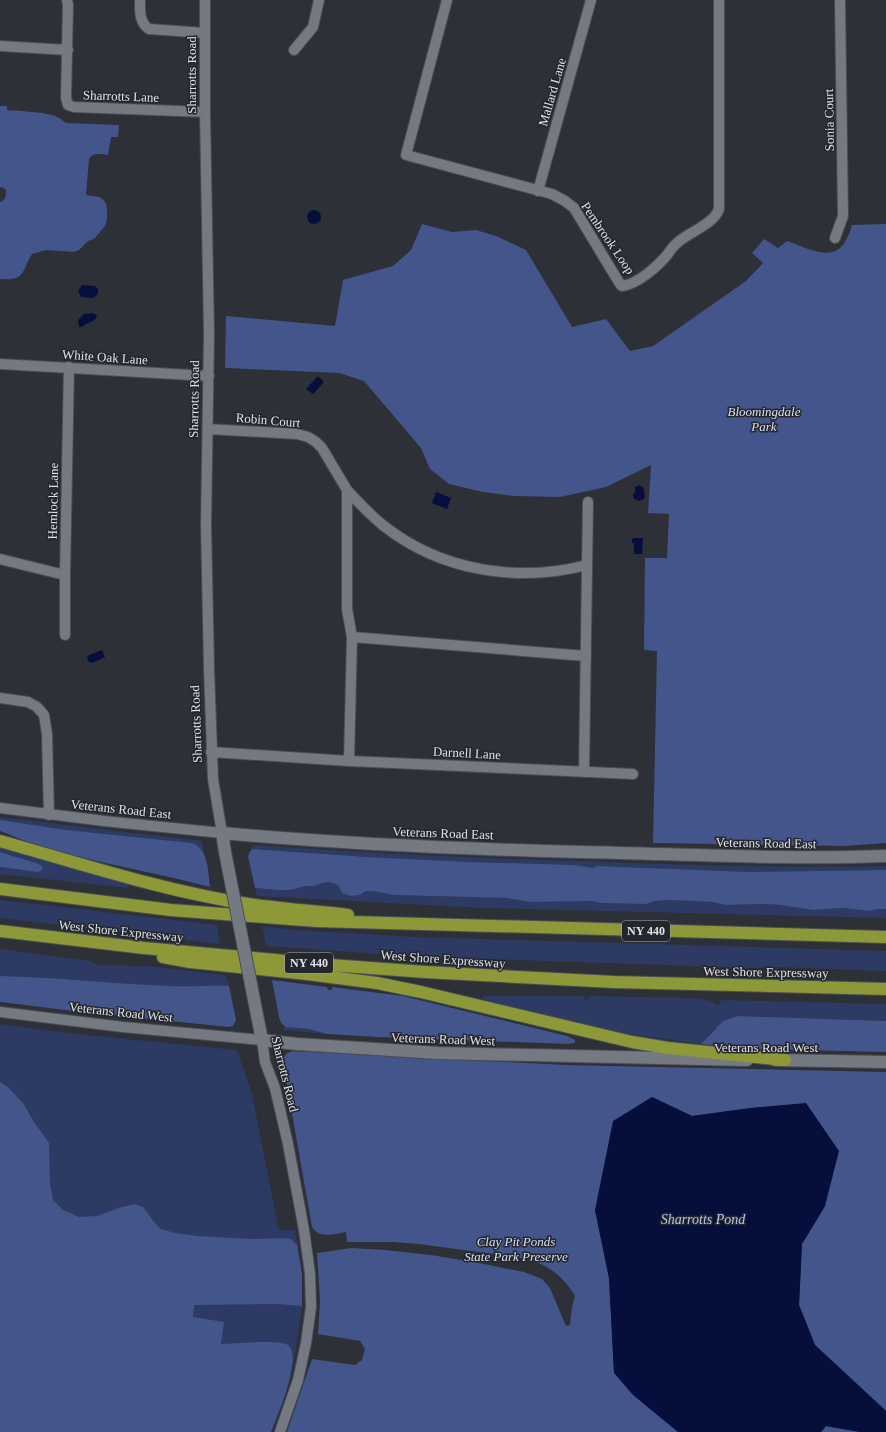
<svg xmlns="http://www.w3.org/2000/svg" width="886" height="1432" font-family="Georgia,serif">
  <style>
    .green { fill: #2c3a64 }
    .forest { fill: #43558a }
    .water { fill: #060e3c }
    .lines { fill: none; stroke-linecap: round; stroke-linejoin: round }
    .minor-casing { stroke: #4a4d53; stroke-width: 12 }
    .tertiary-casing { stroke: #4a4d53; stroke-width: 14 }
    .motorway-casing { stroke: #4a4d53; stroke-width: 14 }
    .minor { stroke: #757982; stroke-width: 10 }
    .tertiary { stroke: #757982; stroke-width: 12 }
    .motorway { stroke: #8d9838; stroke-width: 12 }
    .tertiary-bridge-casing { stroke: #4a4d53; stroke-width: 14; stroke-linecap: butt }
    .tertiary-bridge { stroke: #757982; stroke-width: 12 }
    .labels { text-anchor: middle; dominant-baseline: central; stroke-width: 3; stroke-linejoin: round; paint-order: stroke }
    .shield { fill: #23262d; stroke: #a8aab0; stroke-width: 1 }
    .shield-label { font-size: 12px; font-weight: bold; fill: #e1e3e8 }
    .street-label { font-size: 13px; fill: #e1e3e8; stroke: #23262d }
    .park-label { font-size: 13px; font-style: italic; fill: #dae1f2; stroke: #23262d }
    .water-label { font-size: 14px; font-style: italic; fill: #b3c6f7; stroke: #23262d }
  </style>
  <rect width="100%" height="100%" fill="#2d3037"/>
  <path class="green" d="M0 817 202 841 204 853 202 850 192 843 67 830 0 820Z
    M253 845C362 853 471 858 581 861 682 865 784 868 886 866V870L750 872 597 866 593 868 575 865 469 862 367 857 258 849 252 850 249 853Z
    M0 847 126 882 128 884V888L0 874V867L38 872 42 870V866L39 864 0 852Z
    M329 882C336 884 339 886 342 893L360 895 366 891H373L394 895 506 898 530 902 592 901 600 903 646 904 655 901 668 900 713 902 726 905 766 904 780 905 813 910 842 908 869 911 878 909H886V918L483 908 257 896 255 888 277 890H290L306 886H314L322 883Z
    M0 900 217 925 220 944 0 918Z
    M262 926 297 930 415 937 886 951V971L779 967 753 968 425 957 266 946Z
    M0 949 90 961 98 965 147 966 226 975 229 986C209 985 190 987 171 986 114 984 57 977 0 976Z
    M482 996H584L585 1000H588L589 996 694 998 711 1001 718 1005 722 1003 718 1000 886 1004V1021L738 1016 713 1030 701 1044 621 1033 504 1006 482 999Z
    M0 1024 77 1034 237 1050 252 1094 279 1230H295L302 1274V1306L294 1359 286 1393 271 1432H0Z
    M284 1025 287 1027 309 1029 327 1034 284 1030Z"/>
  <path class="forest" d="M0 106H7V110C18 111 48 112 57 117 61 118 63 122 67 123L119 125 118 137H111L108 155C101 154 93 152 89 159L86 195 100 197 106 203 107 210V219L105 226 94 239 88 241 79 250 74 252 46 250 32 254C21 272 26 281 0 279V202C6 200 6 196 6 190L4 188 0 187Z
    M422 224 452 232 476 230 496 236 526 250 572 327 606 319 630 351 653 346 746 281 763 263 752 253 764 239 778 248 787 241C818 252 840 267 852 225L886 224V843L843 846 653 843 657 651 644 650 645 558H667L669 514 648 513 651 465 606 487 560 497 513 496 483 492 449 484 430 469 421 448 364 381 339 373 225 368 226 316 335 326 343 280 393 266 411 250Z
    M0 820 67 830 192 843C209 849 208 872 210 887 150 871 88 862 28 842 19 839 9 834 0 831Z
    M254 849 367 857 469 862 575 865 593 868 597 866 750 872 886 870V909H878L869 911 842 908 813 910 780 905 766 904 725 905 713 902 668 900 655 901 646 904 600 903 592 901 530 902 506 898 394 895 373 891H366L360 895 350 896 342 893 339 887 335 884 329 882 322 883 314 886H306L290 890H277L255 888 248 856 251 850Z
    M0 852 39 864 42 866V870L38 872 0 867Z
    M0 976C57 977 114 984 171 986 190 987 209 985 229 986L235 1015 236 1020 233 1026 229 1027 90 1013 0 1002Z
    M272 980 327 987 328 990H332V987L403 996 567 1036 575 1040V1042L574 1043 567 1044 377 1037 327 1034 309 1029 286 1027 281 1023 279 1017Z
    M738 1016 886 1021V1052L752 1049 701 1044 723 1021Z
    M293 1051 565 1065 886 1072V1411L815 1345 799 1305 802 1244 825 1206 806 1104 751 1108 692 1116 652 1097 595 1210 609 1278 614 1373 678 1432H287L312 1359 355 1365 362 1360 365 1349 360 1341 318 1334 320 1301 317 1253 351 1248 385 1250 431 1255 479 1263 524 1272 542 1279 550 1288 566 1326 570 1325 572 1307 575 1296C564 1277 550 1267 530 1259L419 1244 393 1242H347L346 1232C335 1234 319 1239 312 1227L284 1068V1057L287 1053Z
    M0 1082 8 1087 23 1103 34 1122 49 1143 50 1184 53 1200 63 1210 79 1217 97 1216 119 1208 134 1204 143 1207 155 1223 161 1229 175 1233 197 1236 251 1239 283 1238 291 1239 297 1245 302 1274V1306L277 1304 194 1305 193 1317 224 1322 221 1344C234 1344 279 1339 288 1345 303 1357 277 1417 271 1432H0Z
    M826 1426 860 1432H821Z"/>
  <path class="water" d="M307 217a7 7 0 1 1 14 0a7 7 0 1 1-14 0Z
    M82 285 95 286 98 289V294L93 298 81 297 78 291Z
    M92 313 97 315 95 320 86 324 82 327H79L78 320 84 314Z
    M318 376 324 382 313 394 306 389Z
    M639 485 644 488V492L645 496 644 499 639 501 634 499 633 495 635 492V487Z
    M436 492 451 498 447 509 432 503Z
    M634 538H643L642 554H634V543H632V539Z
    M102 650 105 657 92 663 88 661 87 658 89 655Z
    M652 1097 692 1116 751 1108 806 1103 839 1151 825 1206 802 1244 799 1305 815 1345 886 1411V1432H860L826 1426 821 1432H678L633 1395 614 1373 609 1278 595 1210 613 1121Z"/>
  <g class="lines">
    <g class="minor-casing">
      <path id="minor" d="M67 0 68 5 66 98 68 105 74 107 205 112
        M140 0C140 11 139 22 149 29L205 33
        M447 0 406 155 552 194 565 201 574 208 620 284 622 286C638 284 658 266 667 255 670 251 673 246 677 243 689 232 714 224 719 209V0
        M0 46 68 50
        M294 50 313 27 319 0
        M538 191 591 0
        M835 238 843 216 840 0
        M0 364 209 376
        M208 429 297 434 308 437 316 442 322 448 347 490V609L352 637 349 761
        M347 490C359 503 370 515 384 526 441 571 518 583 587 565
        M0 559 65 575
        M65 635V575L69 367
        M352 637 586 656
        M0 698 28 702 37 707 44 715 47 734 49 815
        M211 752 349 761 633 774
        M584 772 588 502
        M0 808 104 821 222 833 213 779 209 668 206 525 209 334 205 112V0
        M0 1012 123 1027 262 1040 265 1062 275 1088 288 1144 304 1230 310 1273 311 1307 306 1343 298 1380 280 1432"/>
    </g>
    <g class="tertiary-casing">
      <path id="tertiary" d="M225 852 222 833C342 844 462 849 582 852 683 854 785 860 886 856
        M258 1020 262 1040 297 1044 438 1053 747 1060
        M775 1060 886 1062"/>
    </g>
    <g class="motorway-casing">
      <path id="motorway" d="M0 841C82 864 164 891 248 904 281 909 315 911 348 915
        M0 889 171 910 317 921 886 937
        M0 931 144 948 330 965 425 972 614 982 886 989
        M163 957 190 962 307 974 377 983 421 992 632 1042 668 1048 785 1060"/>
    </g>
    <use href="#minor" class="minor"/>
    <use href="#tertiary" class="tertiary"/>
    <use href="#motorway" class="motorway"/>
    <g class="tertiary-bridge-casing">
      <path id="tertiary-bridge" d="M225 852 258 1020"/>
    </g>
    <use href="#tertiary-bridge" class="tertiary-bridge"/>
  </g>
  <g class="labels">
    <g class="shield">
      <rect x="622" y="921" width="48" height="20" rx="3"/>
      <rect x="285" y="953" width="48" height="20" rx="3"/>
    </g>
    <g class="shield-label">
      <text x="646" y="931">NY 440</text>
      <text x="309" y="963">NY 440</text>
    </g>
    <g class="street-label">
      <text transform="translate(191 75) rotate(-90)">Sharrotts Road</text>
      <text transform="translate(552 92) rotate(-74)">Mallard Lane</text>
      <text transform="translate(121 96) rotate(2)">Sharrotts Lane</text>
      <text transform="translate(829 120) rotate(-91)">Sonia Court</text>
      <text transform="translate(608 238) rotate(56)">Pembrook Loop</text>
      <text transform="translate(105 357) rotate(4)">White Oak Lane</text>
      <text transform="translate(194 399) rotate(-89)">Sharrotts Road</text>
      <text transform="translate(268 420) rotate(5)">Robin Court</text>
      <text transform="translate(53 501) rotate(-89)">Hemlock Lane</text>
      <text transform="translate(196 724) rotate(-92)">Sharrotts Road</text>
      <text transform="translate(467 753) rotate(3)">Darnell Lane</text>
      <text transform="translate(121 809) rotate(6)">Veterans Road East</text>
      <text transform="translate(443 833) rotate(2)">Veterans Road East</text>
      <text transform="translate(766 843) rotate(1)">Veterans Road East</text>
      <text transform="translate(121 931) rotate(6)">West Shore Expressway</text>
      <text transform="translate(443 959) rotate(4)">West Shore Expressway</text>
      <text transform="translate(766 972) rotate(1)">West Shore Expressway</text>
      <text transform="translate(121 1012) rotate(6)">Veterans Road West</text>
      <text transform="translate(443 1039) rotate(2)">Veterans Road West</text>
      <text x="766" y="1047">Veterans Road West</text>
      <text transform="translate(285 1074) rotate(76)">Sharrotts Road</text>
    </g>
    <g class="park-label">
      <text x="764" y="411">Bloomingdale<tspan x="764" dy="15">Park</tspan></text>
      <text x="516" y="1241">Clay Pit Ponds<tspan x="516" dy="15">State Park Preserve</tspan></text>
    </g>
    <g class="water-label">
      <text x="703" y="1219">Sharrotts Pond</text>
    </g>
  </g>
</svg>
